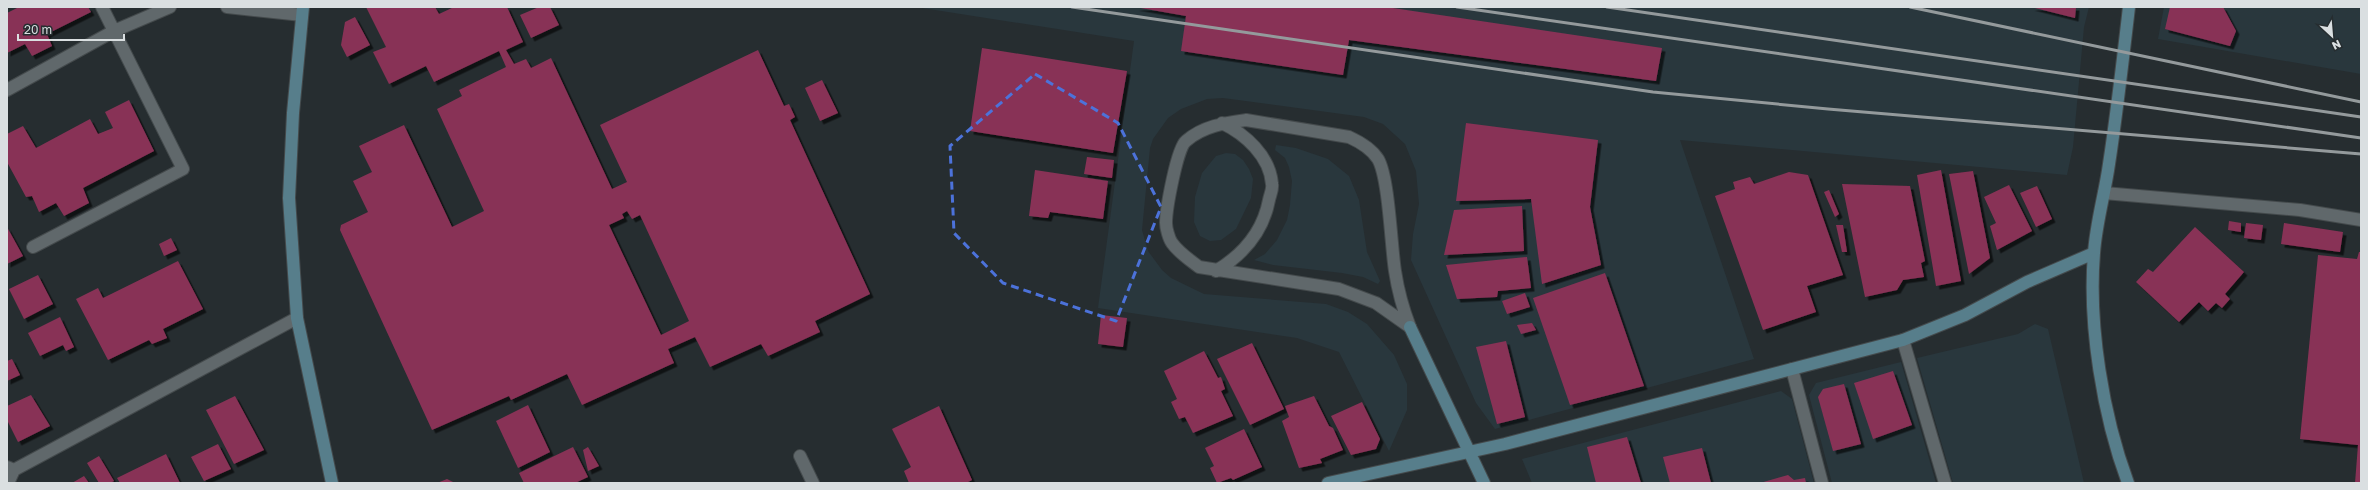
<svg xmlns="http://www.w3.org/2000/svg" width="2368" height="490" font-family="'Golos Text',sans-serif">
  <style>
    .built { fill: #29373d }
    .building { fill: #883256; fill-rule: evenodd; filter: url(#shadow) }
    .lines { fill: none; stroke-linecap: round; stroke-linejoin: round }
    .lane-casing { stroke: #444a4c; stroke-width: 14 }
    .street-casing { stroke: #444a4c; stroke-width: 14 }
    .secondary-casing { stroke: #444a4c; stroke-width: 14 }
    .lane { stroke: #60686b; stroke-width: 12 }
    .street { stroke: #60686b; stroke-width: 12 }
    .secondary { stroke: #577e8b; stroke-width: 12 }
    .rail { stroke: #949a9c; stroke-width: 3 }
    .marked { fill: none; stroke: #4c72da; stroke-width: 3; stroke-dasharray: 8 5; stroke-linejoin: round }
  </style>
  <defs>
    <filter id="shadow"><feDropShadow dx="3.5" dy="3.5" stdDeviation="0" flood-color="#0009"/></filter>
  </defs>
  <rect width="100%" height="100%" fill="#262d30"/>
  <path class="built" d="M916 7H2089L2084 27 2073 147 2067 175 1680 140 1754 359 1495 429 1476 403 1411 260 1413 234 1419 204 1416 171 1405 144 1383 124 1364 117 1223 98 1207 99 1181 109 1168 118 1153 139 1150 148 1142 230 1148 251 1162 270 1171 278 1204 294 1326 304 1348 312 1367 324 1394 355 1407 384V410L1389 451 1339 352 1297 338 1098 308 1134 41Z
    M2164 7H2361V74L2158 39Z
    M1276 145 1296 148 1328 159 1349 176 1359 200 1367 252 1380 281 1378 284 1363 277 1342 273 1273 265 1254 260 1265 254 1277 240 1287 220 1290 205 1292 181 1289 167 1285 158 1275 150Z
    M1226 153 1235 154 1243 160 1249 169 1253 179 1251 198 1236 229 1221 240 1210 241 1200 236 1194 222 1195 197 1202 173 1216 156Z
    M2035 324 2048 329 2084 483H1953L1917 358 2018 334Z
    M1901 362 1936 483H1832L1809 395 1816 383Z
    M1781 391 1792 399 1814 483H1532L1522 459Z"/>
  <path class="building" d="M19 7H88L91 12 47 34 52 46 32 56 25 44 7 53V13Z
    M366 7H435L439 14 454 7H507L523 42 506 50 514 64 526 59 531 68 551 58 612 189 627 182 600 125 758 50 784 106 789 104 795 117 790 120 870 294 815 321 820 332 768 356 761 344 710 367 695 337 668 349 674 363 582 405 567 374 511 400 509 396 432 430 340 230 341 225 368 212 353 181 372 172 359 146 404 125 452 227 484 211 437 109 462 96 459 90 506 67 499 51 434 82 426 66 389 84 373 52 386 47ZM627 211 632 219 640 215 689 321 661 335 609 225 624 218 622 214Z
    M539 7H550L559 25 531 38 520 15Z
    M1135 7H1386L1662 48 1656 81 1349 40 1343 75 1181 51 1186 16Z
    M2031 7H2076L2075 18Z
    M2170 7H2223L2236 31 2230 46 2165 29Z
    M355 17 370 45 347 57 341 45 345 22Z
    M982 48 1127 71 1113 153 970 131Z
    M822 80 838 113 820 121 805 88Z
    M129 100 154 151 83 188 89 203 64 216 56 203 39 212 32 196 26 197 7 162V134L23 126 36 148 90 119 98 134 113 128 105 112Z
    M1466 123 1598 140 1590 207 1601 265 1542 284 1531 199 1456 201Z
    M1087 157 1114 160 1112 178 1084 174Z
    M1035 170 1108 181 1103 219 1050 212 1048 218 1029 216Z
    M1941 170 1961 281 1936 286 1917 175Z
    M1973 171 1990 258 1969 274 1949 174Z
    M1789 172 1808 175 1843 275 1807 286 1816 312 1763 330 1715 196 1735 189 1733 182 1750 177 1754 184Z
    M1842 184 1910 186 1925 261 1921 263 1924 277 1903 280 1897 290 1865 297Z
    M2009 185 2032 231 1997 250 1990 226 1996 223 1984 197Z
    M2037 186 2052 219 2036 227 2020 193Z
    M1829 190 1839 214 1835 217 1824 192Z
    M1522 206 1524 251 1444 255 1454 210Z
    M2229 221 2241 223V232L2228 230Z
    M2246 223 2263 225 2261 240 2244 238Z
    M2284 223 2343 232 2340 252 2281 244Z
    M1836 225H1843L1847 252H1842Z
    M7 227 23 256 7 264Z
    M2195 227 2244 272 2225 294 2230 299 2222 308 2216 303 2208 311 2199 302 2179 322 2136 282 2148 269 2153 272Z
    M171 238 177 250 164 256 159 244Z
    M2359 252H2361V483H2355L2358 445 2300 439 2318 255 2357 259Z
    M1527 257 1531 288 1498 291 1497 297 1457 299 1446 265Z
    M178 261 203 309 163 329 167 338 152 344 149 340 108 360 76 299 98 288 103 298Z
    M1605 273 1644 386 1570 405 1533 298Z
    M38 275 53 304 24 319 9 289Z
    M1525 293 1530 307 1507 314 1502 301Z
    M1101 315 1127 318 1123 347 1098 344Z
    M60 317 74 347 66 351 63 345 40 356 28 333Z
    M1532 323 1536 330 1521 334 1517 325Z
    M1506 341 1525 417 1497 424 1476 347Z
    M1252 343 1284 409 1250 425 1217 359Z
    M1204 351 1218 378 1221 377 1225 389 1221 391 1233 416 1193 433 1185 417 1179 419 1171 402 1177 399 1164 371Z
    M12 359 20 375 7 381V361Z
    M1893 371 1912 425 1873 439 1854 383Z
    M1844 384 1861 444 1833 451 1818 397 1823 389Z
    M31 395 50 426 18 442 7 420V406Z
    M235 396 264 450 234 464 206 410Z
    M1314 396 1329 426 1333 428 1343 450 1320 459 1322 463 1299 468 1282 421 1289 417 1285 406Z
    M1362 402 1380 439 1376 449 1351 455 1331 416Z
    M528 405 550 452 518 468 496 421Z
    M939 406 972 480 966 483H909L904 471 911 467 892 429Z
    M1244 429 1262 467 1233 480 1231 478 1217 483 1210 468 1214 466 1205 448Z
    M1627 437 1641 483H1596L1587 447Z
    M218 444 231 469 204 481 191 457Z
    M573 447 588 477 575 483H524L519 473Z
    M588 447 599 466 588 471 583 450Z
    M1702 448 1711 483H1670L1663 457Z
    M166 454 180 483H120L117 478Z
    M99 456 114 481 110 483H99L87 463Z
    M1788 475 1794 480 1805 478 1806 483H1760Z
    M84 476 89 483H72Z
    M447 479 455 483H437Z"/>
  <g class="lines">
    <g class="lane-casing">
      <path id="lane" d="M227 7 302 15
        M7 90 114 31 170 7
        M1246 120 1349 137C1360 142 1371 148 1378 159 1389 178 1391 246 1395 271 1398 291 1403 309 1410 327L1376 303 1339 289 1199 267C1190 260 1179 253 1172 243 1169 239 1166 228 1166 223 1166 209 1177 148 1186 141 1203 126 1225 123 1246 120Z
        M33 247 183 169 102 7
        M1216 271C1244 254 1263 232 1269 200 1270 195 1273 189 1272 184 1270 156 1245 134 1222 123
        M7 467 14 470 297 318
        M8 483 14 470"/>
    </g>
    <g class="street-casing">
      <path id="street" d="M2104 193 2300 210 2361 220
        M1903 340 1945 483
        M1792 369 1822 483
        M800 456 813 483"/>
    </g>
    <g class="secondary-casing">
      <path id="secondary" d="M303 7 293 113 289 198 297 318 332 483
        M1410 327 1484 483
        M1328 483 1505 444 1903 340 1965 315 2027 282 2094 253
        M2128 483C2103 416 2088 325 2094 253 2096 223 2105 193 2109 164 2117 112 2123 59 2129 7"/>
    </g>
    <use href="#lane" class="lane"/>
    <use href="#street" class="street"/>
    <use href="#secondary" class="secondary"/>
    <path class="rail" d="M1072 7 1653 92 1828 109 2361 154
      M1457 7 2361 138
      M1607 7 2361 117
      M1910 7 2361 102"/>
  </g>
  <path class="marked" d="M1035 74 1118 123 1161 207 1116 321 1003 283 954 233 950 146Z"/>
  <rect width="2368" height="490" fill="none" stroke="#dadfe1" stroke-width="16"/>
  <g transform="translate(2332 36) rotate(154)" stroke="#262d30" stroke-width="3" paint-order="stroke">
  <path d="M0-3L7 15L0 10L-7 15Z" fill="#dadfe1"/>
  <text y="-6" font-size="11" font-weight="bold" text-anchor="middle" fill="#dadfe1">N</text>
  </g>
  <path d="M18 34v6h106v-6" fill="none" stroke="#dadfe1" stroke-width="2"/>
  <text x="24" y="34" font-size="12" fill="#dadfe1" stroke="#262d30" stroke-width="3" paint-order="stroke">20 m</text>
</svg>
